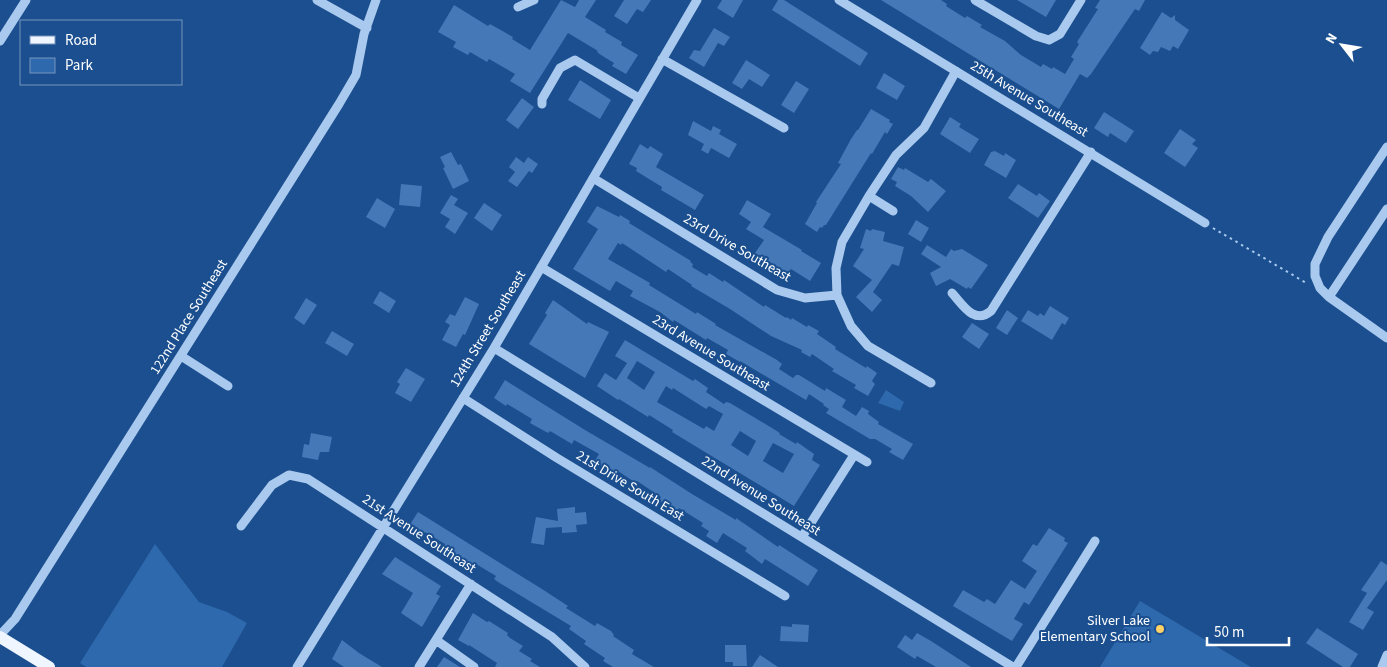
<svg xmlns="http://www.w3.org/2000/svg" width="1387" height="667" font-family="'Source Sans 3',sans-serif">
  <style>
    .green { fill: #2e69ad }
    .building { fill: #4478b7; fill-rule: evenodd }
    .lines { fill: none; stroke-linecap: round; stroke-linejoin: round }
    .path { stroke: #a9c9ee; stroke-width: 2; stroke-dasharray: 2.5 4; stroke-linecap: butt }
    .minor { stroke: #a9c9ee; stroke-width: 9 }
    .major { stroke: #f0f6ff; stroke-width: 12 }
    .poi-dot { fill: #ffd166; stroke: #1b4f8f; stroke-width: 2 }
    .labels { text-anchor: middle; dominant-baseline: central; stroke-width: 4; stroke-linejoin: round; paint-order: stroke }
    .street-label { font-size: 14px; fill: #fff; stroke: #1b4f8f }
    .poi-label { font-size: 14px; fill: #fff; stroke: #1b4f8f; text-anchor: end }
  </style>
  <rect width="100%" height="100%" fill="#1b4f8f"/>
  <path class="green" d="M886 390 904 402 900 411 878 403Z
    M155 544 199 602 227 612 247 623 222 667H86L80 663Z
    M1140 601 1251 667H1100Z"/>
  <path class="building" d="M561 0 575 7 579 0H596L585 17 606 30 605 32 622 42 621 45 638 55 626 74 612 66 614 63 601 55 597 52 598 51 568 33 530 93 510 81 515 74 489 59 487 62 470 52 468 55 453 47 456 42 438 32 454 5 488 26 490 24 513 37 512 39 530 50Z
    M624 0H651L643 12 637 9 627 24 614 16Z
    M722 0H743L733 18 717 8Z
    M778 0H784L868 53 860 66 772 10Z
    M881 0H941L947 4 946 6 965 18 967 16 982 25 980 27 1005 41 1021 55 1041 67 1043 64 1052 69 1053 67 1065 74 1074 59 1071 57 1079 44 1077 42 1098 9 1095 8 1100 0H1145L1139 11 1135 9 1091 74 1087 78 1080 74 1059 109Z
    M1017 0H1056L1046 17Z
    M1162 12 1171 18 1175 15V20L1189 30 1178 49 1173 46 1170 51 1161 47 1158 52 1153 51 1150 55 1140 48Z
    M714 28 730 37 724 46 718 43 704 67 689 58 694 50 700 51Z
    M746 60 770 75 762 87 749 79 742 89 732 83Z
    M884 73 905 86 897 100 876 88Z
    M580 80 611 100 600 119 568 100Z
    M796 81 809 89 794 113 781 105Z
    M522 98 534 107 518 129 506 120Z
    M871 109 890 120 889 122 893 124 887 134 885 132 872 154 871 153 826 225H824L822 228 820 227 817 232 805 224 817 203 816 202 841 164 838 163 851 139 857 130H858Z
    M1104 112 1134 131 1126 143 1110 133 1108 137 1094 128Z
    M950 117 961 124 959 127 979 139 970 153 940 134Z
    M693 121 711 131 713 126 721 130 719 134 737 144 729 158 711 148 708 154 701 150 704 144 688 135Z
    M1180 129 1196 140 1192 144 1198 148 1185 167 1164 153Z
    M640 144 648 149 650 146 663 154 656 167 704 195 695 210 661 190 662 187 636 171 637 168 629 164Z
    M995 151 1004 156 1005 153 1016 160 1006 178 984 165 991 152Z
    M451 152 458 165 461 164 469 181 453 189 443 168 445 167 440 157Z
    M516 157 524 163 528 157 538 164 532 173 529 171 517 187 508 181 515 172 509 167Z
    M898 167 904 170 905 168 928 182 931 179 946 191 928 212 911 196 895 186 897 182 891 179Z
    M401 184 422 186 420 207 399 205Z
    M1018 184 1037 196 1039 193 1050 201 1038 218 1008 198Z
    M451 195 458 199 454 205 468 213 455 234 445 227 450 219 440 213Z
    M377 198 395 209 385 228 366 217Z
    M747 200 771 214 763 227 802 250 801 251 821 263 810 281 791 269 788 273 755 253 764 240 746 229 751 222 739 214Z
    M484 203 502 215 492 231 474 218Z
    M597 206 619 217 620 215 630 221 629 223 691 261 690 262 693 264 692 267 707 276 709 273 723 282 724 280 764 307 765 305 786 318 787 317 791 320 792 318 807 327 808 325 819 331 817 334 836 347 835 349 866 368 867 366 877 373 872 381 875 384 868 396 854 388 856 385 832 371 834 369 812 354 810 357 801 352 802 350 771 336 730 309 691 286 692 285 668 269 666 272 622 243 621 245 618 243 608 259 650 283 649 285 696 314 697 312 716 324 715 325 777 360 782 364 779 369 793 378 796 375H799L825 391 826 388 846 400 842 407 856 416 862 407 869 411 868 414 879 422 878 424 913 444 903 460 889 452 892 449 875 439H870L826 413 829 409 823 405 824 404 809 394 806 400 740 361V362L726 354 728 350 707 338 706 340 674 320 673 322 660 312 630 296 633 291 616 281 610 291 573 269 598 229 587 222Z
    M916 220 929 228 921 242 908 234Z
    M866 229 871 231 872 229 885 232 883 241 904 247 899 266 892 264 873 292 882 300 872 312 856 297 872 280 853 266 864 249 860 248Z
    M927 245 946 257 951 249 954 251 962 249 988 265 971 289 968 287 967 289 950 279 936 286 930 273 941 267 921 254Z
    M380 291 396 301 389 313 373 303Z
    M465 297 479 304 465 335 463 334 456 347 442 340 450 325 445 322 450 314 455 316Z
    M306 298 317 305 304 325 294 318Z
    M553 300 587 324 588 322 609 332 585 378 529 344 547 315 545 313Z
    M1050 306 1069 318 1065 325 1062 323 1052 340 1021 321 1028 310 1038 316 1040 313 1044 316Z
    M1007 310 1018 318 1007 335 996 328Z
    M972 323 989 334 979 349 962 337Z
    M332 331 354 344 347 356 325 343Z
    M625 340 693 381 695 379 708 388 706 392 724 404 726 402 730 403 772 428 780 433 779 434 796 444 797 442 814 454 812 460 820 465 794 506 672 432 673 430 649 415 648 417 619 399 618 400 597 386 605 373 616 380 627 363 615 356ZM637 361 655 372 644 390 627 378ZM666 386 672 390 673 388 706 409 709 406 723 414 714 431 706 426 704 429 657 402ZM740 431 756 441 748 456 731 445ZM773 443 794 454 783 473 763 461Z
    M406 368 425 379 411 402 395 393 400 384 397 382Z
    M505 380 585 430 650 468V467L692 494 736 520V518L778 547 779 545 818 570 808 586 765 559 762 564 745 551 747 548 723 533 717 543 706 536 709 531 701 526 703 523 679 508 677 511 669 507 659 500 661 497 637 481 636 483 615 469 613 472 594 462 599 454 574 440 572 444 550 431 548 433 530 423 532 419 507 404 506 406 494 398Z
    M311 433 332 437 329 452H320L318 460 302 457 304 444 309 445Z
    M575 507V513L586 512 587 524 576 525 577 532 562 533V527L546 528 544 545 531 543 536 517 558 521 557 509Z
    M418 512 542 589 568 606 566 608 595 626 597 623 611 631 614 635 613 636 634 650 632 654 654 667H613L603 661 605 658 584 644 586 641 569 629 571 626 498 582 494 579 496 576 476 564 474 568 447 551 443 548 445 544 425 532 423 535 409 526Z
    M1049 528 1065 538 1064 541 1068 543 1029 605 1024 602 1014 619 1023 624 1012 641 953 606 963 590 984 602 987 599 995 604 1011 580 1025 589 1037 571 1022 561 1033 544 1037 546Z
    M395 557 441 586 436 594 440 596 422 627 401 613 413 593 382 574Z
    M1381 561 1387 565V580L1367 608 1374 612 1363 630 1349 622 1367 593 1361 590Z
    M473 613 487 622 489 621 508 633 507 635 510 638 523 646 519 651 532 659 530 661 540 667H495L497 663 469 645V646L458 640Z
    M792 624 809 625 808 642 780 641 781 626 792 627Z
    M1317 628 1358 654 1350 667H1343L1306 643Z
    M917 633 931 641 971 667H936L917 656 915 659 897 647 905 635 912 640Z
    M342 640 359 653 382 667H344L332 659Z
    M725 645H746L747 666H733V662H725Z
    M760 655 778 667H752Z
    M444 657 460 667H437Z"/>
  <g class="lines">
    <path class="path" d="M1213 228 1308 284"/>
    <path class="minor" d="M317 0 367 28
      M839 0 1205 223
      M975 0 1036 36 1049 40 1060 34 1081 0
      M518 7 534 0
      M0 41 26 0
      M662 59 784 128
      M542 104V99L560 68 575 60 639 98
      M1387 147 1328 237 1315 264V276L1320 288 1329 297 1387 338
      M593 178 777 290 805 298 837 295 851 326 868 346 931 383
      M869 196 893 211
      M541 267 867 462
      M952 293C963 305 974 325 991 311L1091 152
      M837 295 836 268 842 242 869 196 896 155 924 128 956 71
      M1329 297 1387 209
      M494 348 1013 667
      M181 356 228 386
      M463 398 557 458 785 596
      M241 526 272 485 289 475 308 479 552 637 585 667
      M802 537 854 455
      M0 635 15 619 339 104 356 75 364 34 376 0
      M436 640 474 667
      M297 667 494 348 697 0
      M419 667 471 584
      M1016 667 1095 541
      M1382 667 1387 655"/>
    <path class="major" d="M0 637 49 667"/>
  </g>
  <circle class="poi-dot" cx="1160" cy="629" r="5"/>
  <g class="labels">
    <g class="street-label">
      <text transform="translate(1029 99) rotate(31)">25th Avenue Southeast</text>
      <text transform="translate(737 248) rotate(30)">23rd Drive Southeast</text>
      <text transform="translate(189 317) rotate(-58)">122nd Place Southeast</text>
      <text transform="translate(488 329) rotate(-59)">124th Street Southeast</text>
      <text transform="translate(711 353) rotate(31)">23rd Avenue Southeast</text>
      <text transform="translate(630 486) rotate(31)">21st Drive South East</text>
      <text transform="translate(761 496) rotate(32)">22nd Avenue Southeast</text>
      <text transform="translate(419 534) rotate(33)">21st Avenue Southeast</text>
    </g>
    <g class="poi-label">
      <text x="1150" y="621">Silver Lake<tspan x="1150" dy="16">Elementary School</tspan></text>
    </g>
  </g>
  <rect x="20" y="20" width="162" height="65" fill="#1b4f8f" stroke="#7695bc"/>
  <rect x="30" y="36" width="25" height="8" fill="#f0f6ff" stroke="#7695bc"/>
  <text x="65" y="45" font-size="15" fill="#ffffff">Road</text>
  <rect x="30" y="58" width="25" height="15" fill="#2e69ad" stroke="#7695bc"/>
  <text x="65" y="70" font-size="15" fill="#ffffff">Park</text>
  <g transform="translate(1342 45) rotate(301)" stroke="#1b4f8f" stroke-width="4" paint-order="stroke">
  <path d="M0-4L9 19L0 12L-9 19Z" fill="#ffffff"/>
  <text y="-8" font-size="14" font-weight="bold" text-anchor="middle" fill="#ffffff">N</text>
  </g>
  <path d="M1207 637v8h82v-8" fill="none" stroke="#ffffff" stroke-width="2.5"/>
  <text x="1214" y="637" font-size="15" fill="#ffffff" stroke="#1b4f8f" stroke-width="4" paint-order="stroke">50 m</text>
</svg>
